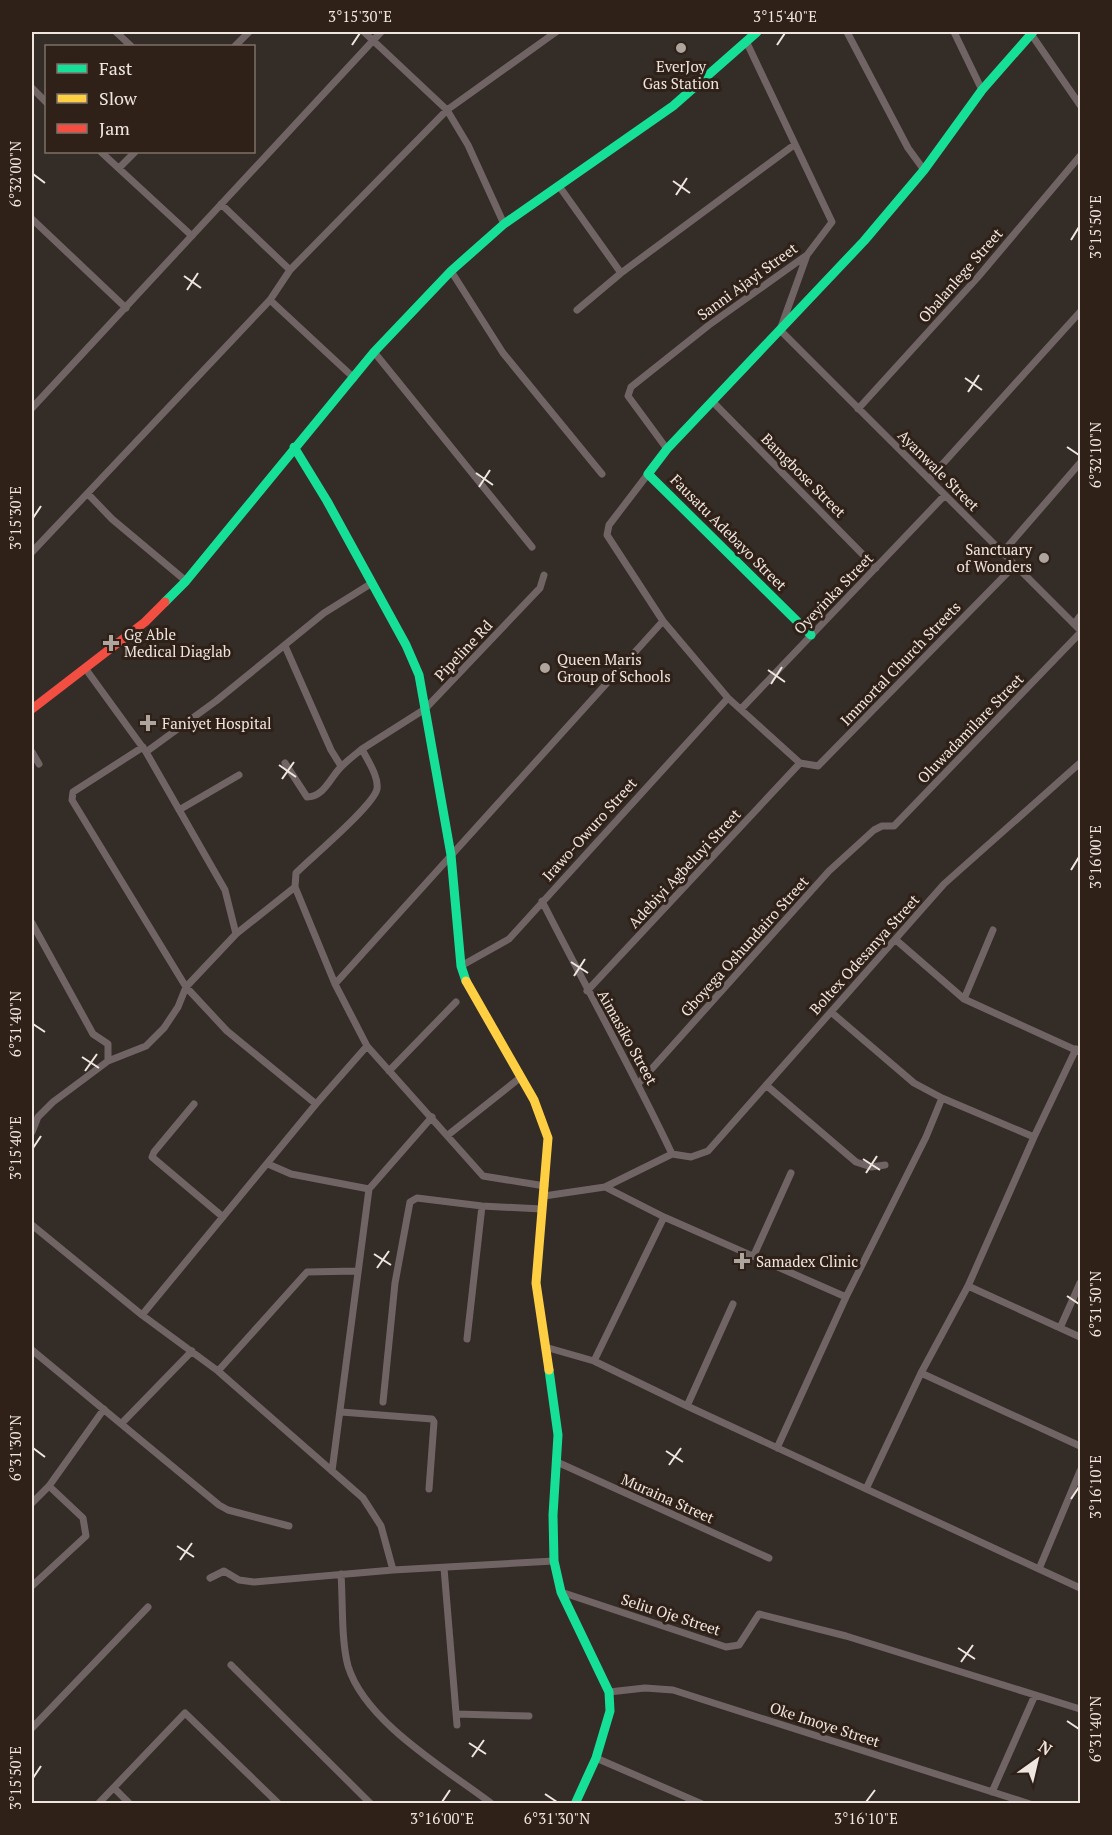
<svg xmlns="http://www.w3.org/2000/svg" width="1112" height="1835" font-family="'PT Serif',serif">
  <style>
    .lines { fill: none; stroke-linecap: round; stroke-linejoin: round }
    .street { stroke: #706564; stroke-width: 7 }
    .fast { stroke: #16e098; stroke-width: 9 }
    .slow { stroke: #ffcf43; stroke-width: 9 }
    .jam { stroke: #f24e42; stroke-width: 9 }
    .ticks { fill: none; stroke: #f0e6e0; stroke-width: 2 }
    .poi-dot { fill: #aea59f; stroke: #2f2118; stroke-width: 2 }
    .labels { text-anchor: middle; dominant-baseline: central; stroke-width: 6; stroke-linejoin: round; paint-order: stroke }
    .poi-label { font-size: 15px; fill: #f0e6e0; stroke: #2f2118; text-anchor: start }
    .street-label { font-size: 15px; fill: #f0e6e0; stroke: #2f2118 }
    .neatline { fill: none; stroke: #f0e6e0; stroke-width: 2 }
    .ticks-label { font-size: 15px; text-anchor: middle; fill: #f0e6e0 }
  </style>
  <rect width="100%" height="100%" fill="#342c27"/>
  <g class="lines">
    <path class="street" d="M116 32 131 46
      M364 32 447 110 468 145 504 224
      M847 32 908 148 924 170
      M954 32 982 90
      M1031 34 1080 105
      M235 46 249 32
      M32 88 46 102
      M101 152 192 236
      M119 168 135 152
      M559 186 621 273
      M221 204 290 270
      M32 219 126 308
      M807 255 780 330 1080 630
      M451 271 503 353 602 474
      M270 300 354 378
      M577 310 621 273 794 145
      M374 352 532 547
      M712 401 876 568
      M32 408 381 32
      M858 409 978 277 1080 156
      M667 449 628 396 631 387 709 325 807 255 832 222 747 43
      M648 474 609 525 607 535 663 621 728 698 800 763 818 766 1015 565
      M929 479 1080 312
      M88 494 112 519 186 581
      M32 552 270 300 290 270 447 110 556 32
      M1003 552 1080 463
      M1074 624 1080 616
      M285 646 331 750 341 766
      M85 668 146 752 225 890 236 934
      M741 709 945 495
      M143 747 73 792 72 800 186 987 227 1031 316 1104
      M32 752 39 764
      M146 752 216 701 324 613 372 583
      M285 763 307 797C325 797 331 775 343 765 349 759 356 754 362 749
      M179 810 239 775
      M295 887 335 984 367 1046 483 1176 545 1186
      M542 901C585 986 632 1069 672 1154
      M32 923 93 1034 108 1044V1061
      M896 940 964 999 1080 1052
      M461 966 509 939 728 698
      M335 984 663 621
      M587 991 800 763
      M964 999 993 930
      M831 1012 914 1083 942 1098
      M389 1071 456 1002
      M639 1083 829 871 874 830 882 826H894L1080 633
      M766 1085 856 1162 871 1167 885 1165
      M194 1104 154 1152 152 1157 223 1217
      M32 1132 38 1117 53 1102 108 1061 146 1046 164 1028 178 1007 186 987 236 934 295 887 296 873C311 858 374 805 377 789 379 776 367 760 362 749L425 709 540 588 544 575
      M448 1135 521 1077
      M1034 1137 1076 1049
      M672 1154 691 1157 708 1151 944 884 1080 763
      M268 1164 291 1174 369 1189 432 1117
      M605 1187 672 1154
      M544 1196 605 1187 664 1217 846 1297
      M32 1225 142 1315 218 1371 363 1498 381 1526 393 1570
      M754 1255 791 1173
      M142 1315 316 1104 367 1046
      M1060 1328 1080 1283
      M1080 1337 968 1286 921 1373 1080 1446
      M467 1339 482 1206
      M545 1347 594 1361 687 1406 1080 1588
      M32 1350 219 1505 228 1510 289 1526
      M594 1361 664 1217
      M218 1371 307 1272 356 1271
      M383 1402 395 1283 410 1202 417 1198 482 1206 542 1209
      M687 1406 733 1304
      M341 1412 432 1419 434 1422 429 1489
      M122 1423 192 1351
      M777 1448 846 1297 926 1137 942 1098 1034 1137 968 1286
      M557 1462 769 1558
      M332 1471 369 1189
      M866 1489 921 1373
      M32 1503 49 1486 104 1409
      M444 1568 457 1725
      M1039 1569 1080 1471
      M341 1574C343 1602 341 1640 348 1666 365 1722 446 1769 492 1804
      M210 1578 224 1571 239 1580 254 1582 393 1570 554 1561
      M32 1586 86 1536 83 1518 49 1486
      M561 1592 726 1647 739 1645 759 1614 846 1636 1080 1709
      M231 1665 371 1804
      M609 1692 645 1688 673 1690 1030 1804
      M456 1714 529 1716
      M32 1728 148 1607
      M596 1758 702 1804
      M114 1788 130 1804
      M992 1792 1035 1695
      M98 1804 185 1713 279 1804"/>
    <path class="fast" d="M294 447 327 501 406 645 419 675 451 855 461 966 466 981
      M165 602 186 581 374 352 451 271 504 224 673 106 757 32
      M811 635 648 474 667 449 864 241 924 170 982 90 1033 32
      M549 1370 558 1435 553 1515 554 1561 561 1592 609 1692 610 1711 596 1758 575 1804"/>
    <path class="slow" d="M466 981 534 1100 548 1138 536 1283 549 1370"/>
    <path class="jam" d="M32 709 145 622 165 602"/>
  </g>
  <path class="ticks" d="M352 45 360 33M777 45 785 33M33 174 45 183M673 181 690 193M676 195 687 178M1071 240 1079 227M184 276 201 288M187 290 198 273M965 378 982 390M968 392 979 375M1067 447 1079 455M476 473 493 485M479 487 490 470M33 518 41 506M768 670 785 682M771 684 782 667M279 765 296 777M282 779 294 762M1071 870 1079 857M571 962 588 973M574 976 585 959M33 1024 45 1032M82 1057 99 1068M85 1071 97 1054M33 1148 41 1136M863 1159 880 1170M866 1173 877 1156M374 1254 391 1265M377 1268 389 1251M1067 1296 1079 1304M33 1448 45 1457M666 1451 683 1462M669 1465 681 1448M1071 1499 1079 1487M177 1546 194 1557M180 1560 192 1543M958 1648 975 1659M961 1662 973 1645M1067 1721 1079 1729M469 1743 486 1754M472 1757 484 1740M33 1778 41 1766M545 1794 557 1802M442 1802 450 1790M866 1802 875 1790"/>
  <g class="poi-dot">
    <circle cx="681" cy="48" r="6"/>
    <circle cx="1044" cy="558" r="6"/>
    <path d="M108 634h6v6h6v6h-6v6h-6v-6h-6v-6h6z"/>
    <circle cx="545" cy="668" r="6"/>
    <path d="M145 714h6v6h6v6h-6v6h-6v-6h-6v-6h6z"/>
    <path d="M739 1252h6v6h6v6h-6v6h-6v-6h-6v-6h6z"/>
  </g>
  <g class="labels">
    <g class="poi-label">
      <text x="681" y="66" text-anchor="middle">EverJoy<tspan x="681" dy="17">Gas Station</tspan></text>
      <text x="1032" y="549" text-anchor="end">Sanctuary<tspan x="1032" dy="17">of Wonders</tspan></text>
      <text x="124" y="634">Gg Able<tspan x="124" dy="17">Medical Diaglab</tspan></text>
      <text x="557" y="659">Queen Maris<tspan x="557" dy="17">Group of Schools</tspan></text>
      <text x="162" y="723">Faniyet Hospital</text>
      <text x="756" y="1261">Samadex Clinic</text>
    </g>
    <g class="street-label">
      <text transform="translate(960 275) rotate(-49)">Obalanlege Street</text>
      <text transform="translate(747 281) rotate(-36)">Sanni Ajayi Street</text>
      <text transform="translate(939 470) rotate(45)">Ayanwale Street</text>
      <text transform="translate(804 475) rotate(45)">Bamgbose Street</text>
      <text transform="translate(729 532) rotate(45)">Fausatu Adebayo Street</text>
      <text transform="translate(833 593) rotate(-46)">Oyeyinka Street</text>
      <text transform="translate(463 650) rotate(-47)">Pipeline Rd</text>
      <text transform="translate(900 663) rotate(-46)">Immortal Church Streets</text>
      <text transform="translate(970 728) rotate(-46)">Oluwadamilare Street</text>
      <text transform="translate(589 829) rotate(-48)">Irawo-Owuro Street</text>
      <text transform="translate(684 868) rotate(-47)">Adebiyi Agbeluyi Street</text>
      <text transform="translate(744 946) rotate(-48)">Gboyega Oshundairo Street</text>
      <text transform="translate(864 954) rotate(-48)">Boltex Odesanya Street</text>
      <text transform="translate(628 1037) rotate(61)">Aimasiko Street</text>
      <text transform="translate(668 1498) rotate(24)">Muraina Street</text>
      <text transform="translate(671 1614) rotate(18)">Seliu Oje Street</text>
      <text transform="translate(825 1724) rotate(18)">Oke Imoye Street</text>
    </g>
  </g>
  <rect width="1112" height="1835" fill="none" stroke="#2f2118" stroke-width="66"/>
  <rect x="45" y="45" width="210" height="108" fill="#2f2118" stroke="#7c7068" stroke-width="1.5"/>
  <rect x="57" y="64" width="30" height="9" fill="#16e098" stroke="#7c7068" stroke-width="1.5"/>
  <text x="99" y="75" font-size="18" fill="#f0e6e0">Fast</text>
  <rect x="57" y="94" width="30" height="9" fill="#ffcf43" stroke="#7c7068" stroke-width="1.5"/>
  <text x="99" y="105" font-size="18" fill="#f0e6e0">Slow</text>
  <rect x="57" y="124" width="30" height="9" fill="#f24e42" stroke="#7c7068" stroke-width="1.5"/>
  <text x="99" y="135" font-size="18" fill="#f0e6e0">Jam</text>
  <g transform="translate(1037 1760) rotate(34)" stroke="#2f2118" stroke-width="4.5" paint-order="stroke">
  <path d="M0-4.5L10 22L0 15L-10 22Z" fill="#f0e6e0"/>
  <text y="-9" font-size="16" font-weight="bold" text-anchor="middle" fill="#f0e6e0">N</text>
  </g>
  <rect x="33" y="33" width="1046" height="1769" class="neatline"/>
  <g class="ticks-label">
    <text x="360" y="22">3°15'30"E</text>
    <text x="785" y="22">3°15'40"E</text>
    <text transform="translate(16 174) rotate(-90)" y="5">6°32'00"N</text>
    <text transform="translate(1096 227) rotate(-90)" y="5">3°15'50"E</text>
    <text transform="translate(1096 455) rotate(-90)" y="5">6°32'10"N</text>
    <text transform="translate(16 518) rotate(-90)" y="5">3°15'30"E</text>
    <text transform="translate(1096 857) rotate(-90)" y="5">3°16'00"E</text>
    <text transform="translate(16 1024) rotate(-90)" y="5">6°31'40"N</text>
    <text transform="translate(16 1148) rotate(-90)" y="5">3°15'40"E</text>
    <text transform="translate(1096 1304) rotate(-90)" y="5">6°31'50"N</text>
    <text transform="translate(16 1448) rotate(-90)" y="5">6°31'30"N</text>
    <text transform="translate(1096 1487) rotate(-90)" y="5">3°16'10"E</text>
    <text transform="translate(1096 1729) rotate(-90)" y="5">6°31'40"N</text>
    <text transform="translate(16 1778) rotate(-90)" y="5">3°15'50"E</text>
    <text x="442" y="1824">3°16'00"E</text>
    <text x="557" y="1824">6°31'30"N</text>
    <text x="866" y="1824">3°16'10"E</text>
  </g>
</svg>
